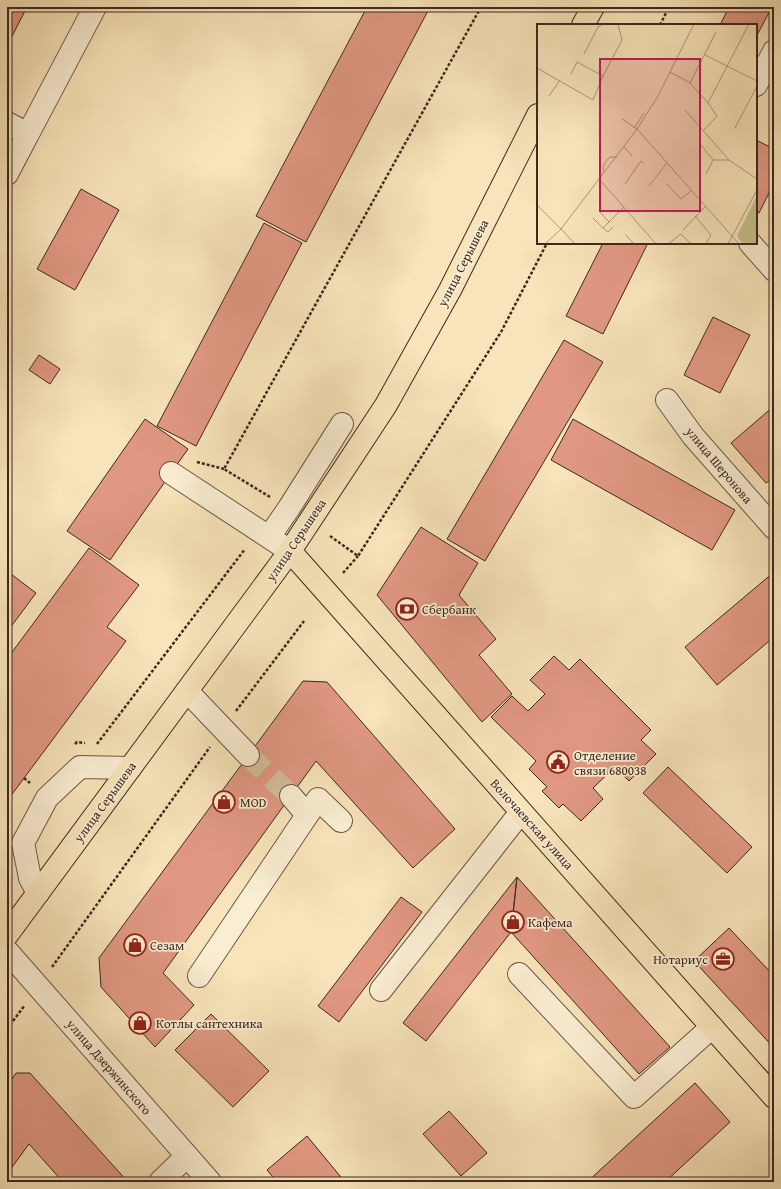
<svg xmlns="http://www.w3.org/2000/svg" width="781" height="1189" font-family="'Gentium Book Plus',serif">
  <style>
    .building { fill: #e19883; stroke: #3d281f }
    .lines { fill: none; stroke-linecap: round; stroke-linejoin: round }
    .minor-tunnel { stroke: #d3be9b; stroke-width: 22; stroke-dasharray: 22 11; stroke-linecap: butt }
    .minor-casing { stroke: #6c5746; stroke-width: 24 }
    .major-casing { stroke: #3d281f; stroke-width: 24 }
    .path { stroke: #3d281f; stroke-width: 2.5; stroke-dasharray: 3 2; stroke-linecap: butt }
    .minor { stroke: #faedd2; stroke-width: 22 }
    .major { stroke: #f8e4ba; stroke-width: 22 }
    .labels { text-anchor: middle; dominant-baseline: central; stroke-width: 3.5; stroke-linejoin: round; paint-order: stroke }
    .street-label { font-size: 13px; fill: #3d281f; stroke: #faedd2 }
    .poi-label { font-size: 13px; fill: #3d281f; stroke: #faedd2; text-anchor: start }
    .inset-road { fill: none; stroke: #ad997c; stroke-width: 1 }
    .view { fill: #c2185b; fill-opacity: 0.15; stroke: #c2185b; stroke-width: 2 }
    .inset-edge { fill: none; stroke: #3d281f; stroke-width: 2 }
  </style>
  <rect width="100%" height="100%" fill="#f8e4ba"/>
  <filter id="stains"><feTurbulence type="fractalNoise" baseFrequency=".005" numOctaves="4"/><feColorMatrix values="0 0 0 0 .2 0 0 0 0 .09 0 0 0 0 .02 0 0 0 .5 -.17"/></filter>
  <radialGradient id="worn" r=".72"><stop offset=".6" stop-color="#630" stop-opacity="0"/><stop offset="1" stop-color="#630" stop-opacity=".3"/></radialGradient>
  <path class="building" d="M7 7H27L7 46Z
    M367 7H430L306 242 256 216Z
    M729 7H772L756 37V25H720Z
    M756 140 774 149V183L759 213 756 212Z
    M81 189 119 210 75 290 37 269Z
    M264 223 302 243 196 446 157 426Z
    M603 243H648L603 334 566 316Z
    M713 317 750 335 720 393 684 375Z
    M564 340 603 362 485 561 447 539Z
    M39 355 60 369 50 384 29 370Z
    M774 406V477L766 483 731 443Z
    M145 419 188 449 110 560 67 531Z
    M573 419 735 510 712 550 551 460Z
    M421 527 478 563 459 595 496 639 479 655 512 694 482 722 377 595Z
    M89 548 139 585 107 627 126 641 7 801V659Z
    M7 571 36 593 7 632Z
    M774 572V637L717 685 685 647Z
    M554 656 569 670 580 659 651 730 641 740 656 754 629 781 615 767 593 788 603 799 581 821 563 804 559 808 542 791 547 787 529 769 536 761 491 717 512 696 528 711 545 694 530 680Z
    M303 681 327 682 455 829 413 868 316 761 163 973 194 1005 155 1047 101 987 99 958Z
    M668 767 752 847 727 873 643 793Z
    M517 877 670 1047 639 1074 511 932Z
    M517 877 511 932 426 1041 403 1023Z
    M401 897 422 912 339 1022 318 1006Z
    M729 928 774 976V1048L694 961Z
    M211 1014 269 1071 233 1107 175 1050Z
    M16 1073H30L128 1182H63L29 1144 7 1174V1086Z
    M695 1083 730 1122 665 1182H587Z
    M449 1111 487 1153 461 1176 423 1134Z
    M307 1136 345 1182H277L267 1170Z"/>
  <g class="lines">
    <path class="minor-tunnel" d="M248 755 291 796"/>
    <g class="minor-casing">
      <path id="minor" d="M756 85 774 51
        M7 123 28 134 7 174
        M28 134 95 7
        M750 243 774 270
        M667 400 693 436 774 528
        M171 473 290 551
        M269 537 289 508 342 424
        M187 691 248 755
        M291 796 307 815
        M38 893 30 878 23 843 47 798 80 767 130 768
        M7 951 210 1182
        M519 974 634 1097 712 1027
        M199 976 318 799 341 821
        M381 990 521 812
        M160 1182 187 1156"/>
    </g>
    <g class="major-casing">
      <path id="major" d="M583 25 593 7
        M290 551 774 1097
        M7 935 290 551 386 405 450 290 538 115"/>
    </g>
    <path class="path" d="M660 25 669 7
      M197 462 224 469
      M270 497 224 469 481 7
      M330 536 358 556 501 332 547 243
      M343 573 358 556
      M236 711 304 621
      M75 744 77 742 85 743
      M97 744 245 549
      M24 778 30 783
      M52 967 210 747
      M7 1029 25 1005"/>
    <use href="#minor" class="minor"/>
    <use href="#major" class="major"/>
  </g>
  <defs>
    <g id="bank-ring" transform="scale(1.15)"><circle r="9.5" fill="#faedd2" stroke="#8f2418" stroke-width="1.5"/><path d="M-6-4H6V4H-6ZM0-2.3a2.3 2.3 0 1 0 0 4.6a2.3 2.3 0 1 0 0-4.6Z" fill="#8f2418"/></g>
    <g id="civic-ring" transform="scale(1.15)"><circle r="9.5" fill="#faedd2" stroke="#8f2418" stroke-width="1.5"/><path d="M-.6-6.5H3V-4.5H.6V-3L4-1V1h2V6H-6V1h2V-1L-.6-3ZM-1.2 2.5V6h2.4V2.5Z" fill="#8f2418"/></g>
    <g id="shop-ring" transform="scale(1.15)"><circle r="9.5" fill="#faedd2" stroke="#8f2418" stroke-width="1.5"/><path d="M-5-2.5h2.3a2.7 3.5 0 0 1 5.4 0H5L5.5 6h-11ZM-1.5-2.5h3a1.5 2.3 0 0 0-3 0Z" fill="#8f2418"/></g>
    <g id="office-ring" transform="scale(1.15)"><circle r="9.5" fill="#faedd2" stroke="#8f2418" stroke-width="1.5"/><path d="M-6-3h4V-5.5h4V-3h4V5H-6ZM-1-4.5V-3h2v-1.5ZM-6 0V1H6V0Z" fill="#8f2418"/></g>
  </defs>
  <g fill-rule="evenodd">
    <use href="#bank-ring" x="407" y="609"/>
    <use href="#civic-ring" x="558" y="762"/>
    <use href="#shop-ring" x="224" y="802"/>
    <use href="#shop-ring" x="513" y="922"/>
    <use href="#shop-ring" x="135" y="945"/>
    <use href="#office-ring" x="723" y="959"/>
    <use href="#shop-ring" x="140" y="1023"/>
  </g>
  <g class="labels">
    <g class="street-label">
      <text transform="translate(463 263) rotate(-63)">улица Серышева</text>
      <text transform="translate(719 465) rotate(50)">улица Шеронова</text>
      <text transform="translate(296 540) rotate(-56)">улица Серышева</text>
      <text transform="translate(105 802) rotate(-54)">улица Серышева</text>
      <text transform="translate(532 824) rotate(48)">Волочаевская улица</text>
      <text transform="translate(109 1067) rotate(49)">улица Дзержинского</text>
    </g>
    <g class="poi-label">
      <text x="422" y="609">Сбербанк</text>
      <text x="574" y="755">Отделение<tspan x="574" dy="15">связи 680038</tspan></text>
      <text x="240" y="802">MOD</text>
      <text x="528" y="922">Кафема</text>
      <text x="150" y="945">Сезам</text>
      <text x="708" y="959" text-anchor="end">Нотариус</text>
      <text x="156" y="1023">Котлы сантехника</text>
    </g>
  </g>
  <g transform="translate(537 24)">
    <rect width="220" height="220" fill="#f8e4ba"/>
    <path d="M220 171V220H206L200 212Z" fill="#c5c28b"/>
    <path class="inset-road" d="M47 30 61 3 66 0M168 31 220 57M0 44 56 76 66 52 40 38 34 50M133 48 153 59 179 8M66 52 85 16 81 0M153 59 171 79 212 0M12 72 23 56M148 86 192 136 220 155M85 95 100 105M97 104 107 89M198 104 220 62M100 105 202 220M166 107 180 92 171 79M164 121 176 136M87 123 95 132M220 132V147M67 148 66 143 69 137 73 133H80M169 150 176 136H192M63 156 119 220M88 160 104 137 107 140M130 160 144 175 154 167M112 162 130 139M0 181 24 205M63 188 72 198M158 192 174 211 169 220M56 194 66 204 87 183M66 204 71 208 76 203M24 205 38 220M146 206 168 183M88 210 97 220M8 220 24 205 100 105 121 72 157 0M131 220 144 210 153 219M191 220 220 166"/>
    <path class="view" d="M63 35H163V187H63Z"/>
    <rect width="220" height="220" class="inset-edge"/>
  </g>
  <rect width="781" height="1189" fill="none" stroke="#f8e4ba" stroke-width="24"/>
  <rect x="8" y="8" width="765" height="1173" fill="none" stroke="#3d281f" stroke-width="2"/>
  <rect x="12" y="12" width="757" height="1165" fill="none" stroke="#3d281f"/>
  <rect width="100%" height="100%" filter="url(#stains)"/>
  <rect width="100%" height="100%" fill="url(#worn)"/>
</svg>
